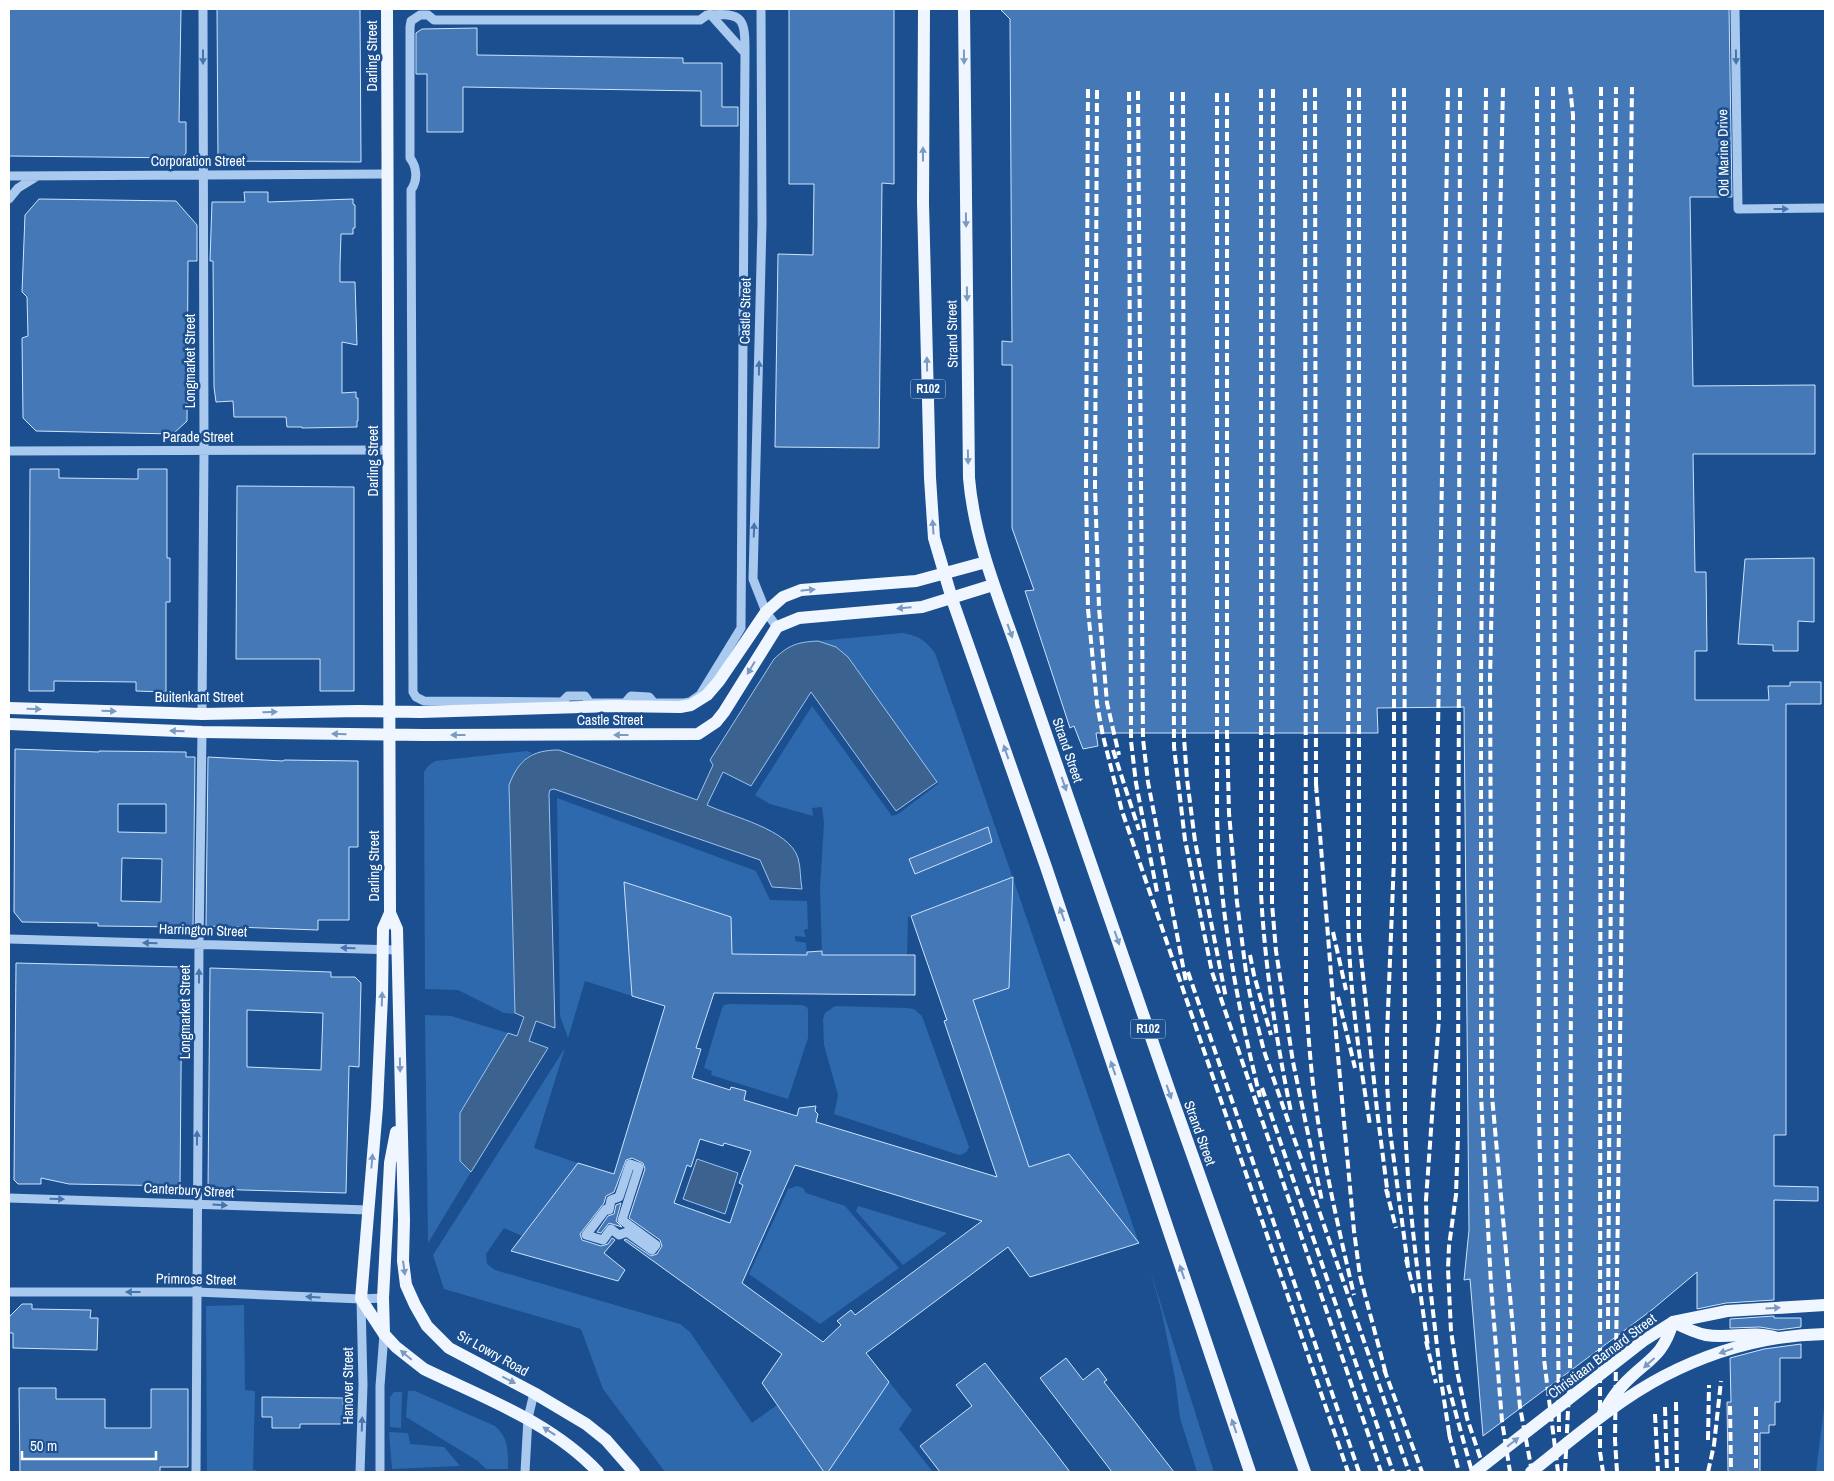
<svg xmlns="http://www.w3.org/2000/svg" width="1834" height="1481" font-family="'Archivo Narrow',sans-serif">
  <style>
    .green { fill: #2e69ad; fill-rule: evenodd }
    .water { fill: #3c6290; stroke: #9cc4f0 }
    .building { fill: #4478b7; stroke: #cfe3fa; fill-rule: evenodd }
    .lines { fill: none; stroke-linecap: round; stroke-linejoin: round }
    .minor { stroke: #a9c9ee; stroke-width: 9 }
    .major { stroke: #f0f6ff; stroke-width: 12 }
    .rail { stroke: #fff; stroke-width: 4; stroke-dasharray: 9 4; stroke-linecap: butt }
    .major-bridge { stroke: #f0f6ff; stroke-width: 12 }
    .oneway { fill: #4674ac }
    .oneway2 { fill: #7b9ac1 }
    .labels { text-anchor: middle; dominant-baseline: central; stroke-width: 5; stroke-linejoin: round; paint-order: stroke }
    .shield { fill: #1b4f8f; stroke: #bbcadd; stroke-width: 1 }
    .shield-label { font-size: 12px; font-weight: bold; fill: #fff }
    .street-label { font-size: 14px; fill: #fff; stroke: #1b4f8f }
  </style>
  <rect width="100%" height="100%" fill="#1b4f8f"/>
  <path class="green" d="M902 633C919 636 924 639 935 653L1139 1243 1069 1154 1029 1167 973 1000 1009 988 1013 877 908 917 907 955H822L820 888 824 823 822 807 812 808 813 816 770 804 755 795 812 706 892 816 898 814 938 784 848 657 836 647 818 641ZM988 827 992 842 916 873 910 859Z
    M527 751 532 753 522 762 509 785 515 1014 504 1013 458 990 425 989 424 772 428 766 435 761Z
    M557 798 756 871 770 900 807 901 808 929H805L804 931 806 937 795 936V941L806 943 807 955 732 954 731 917 625 882 632 996 585 981 568 1038 560 1016Z
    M729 1004 802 1005 807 1007 808 1010V1038L788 1099 711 1075 712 1071 704 1068 722 1008 724 1005Z
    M835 1006 906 1008 914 1009 922 1016 969 1147C967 1152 965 1154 959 1155L834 1114 838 1095 824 1045 823 1019 825 1013Z
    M425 1015 451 1016 508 1033 460 1113V1161L471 1172 428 1243Z
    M565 1048 534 1148 578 1163 522 1236 504 1228 486 1254 487 1264 495 1270 680 1324 690 1332 752 1423 777 1405 824 1472H665L603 1389 581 1329 444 1289 433 1255Z
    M797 1186 803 1188 806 1193 845 1206 899 1268 820 1324 749 1274 788 1189Z
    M858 1206 947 1233 903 1265 856 1211Z
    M1150 1270 1214 1472H1197L1180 1418 1175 1378 1162 1313Z
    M244 1305 245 1390 255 1391 253 1470H256V1472H207L206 1306Z
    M889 1382 912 1410 899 1429 933 1472H828Z
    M408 1391H415L495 1426C509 1438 508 1452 508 1469H486L478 1461 406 1417Z
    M394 1392H402L401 1428 390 1427V1397Z
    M1825 1400V1472H1816Z
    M389 1432 408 1433 410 1444 444 1447 460 1466 392 1469Z"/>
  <path class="water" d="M818 641 836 647 848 657 937 782 896 811 811 692 751 786 723 772 707 805C732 817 789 829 798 858 801 868 800 879 802 889L772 887 760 860 554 789 550 790 549 794 555 1028 536 1021 529 1041 548 1048 471 1172 460 1161V1113L508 1033 517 1036 524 1017 515 1013 509 785C519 759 532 750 559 750L697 800 713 765 710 760 774 659C789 645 797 642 818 641Z
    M697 1159 738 1173 725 1214 683 1199Z"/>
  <path class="building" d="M9 9H181L179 122H186V153L182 158 9 156Z
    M217 9H360L361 162 218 161Z
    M789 9H894V184L882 183 879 448 775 447 778 254 813 255 814 184H789Z
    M1000 9H1729L1732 197H1690L1693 386 1815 385V454H1693L1695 572H1706L1707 651H1695V700H1769L1768 686H1790V682H1821V704H1786V1135H1774V1186L1818 1187V1201L1774 1200V1300L1726 1303 1697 1309V1272L1653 1309 1483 1436 1470 1279 1464 1280 1469 1230 1464 707 1377 708 1378 733H1096L1098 746 1083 749 1074 726 1070 728 1025 591 1034 590 1012 528V365H1002V341L1012 342 1010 19Z
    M477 28V55L683 58V63H722V107H738V126H701V91L463 87V132H427V74H416V33L422 29Z
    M244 192H268V202L353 199V204L355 205V228H353V234H341L340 265V282H355L357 345 342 342V393L356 392V398H358V421H357V427L302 428V427H287L286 417H234L233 401 216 402 214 387 213 261H210L212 202H245Z
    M39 199 176 201 197 225V261H188L187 421 173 434 36 431 23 418 22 338 28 336 27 297 22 292 25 215Z
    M30 469H59V478L138 479V469H167V558H170V602H166V692L136 691V682L54 681V691H29Z
    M237 486 354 487V691H320V659H236Z
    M1814 558V622L1798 621V651H1773V645L1738 644 1745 559Z
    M15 749 99 752V751L186 752V757H195L193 926H184V927L98 926V923L22 922 14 912ZM118 804H166V833L118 832ZM122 858 162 859 161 902 121 901Z
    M208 757 283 761 284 760 358 761V847H349V920H318V930L206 926Z
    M988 827 992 842 915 874 909 859Z
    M1013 877 1009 988 973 1000 1029 1167 1069 1154 1139 1243 1030 1277 1008 1247 866 1353 889 1382 828 1472H824L762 1383 782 1354 624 1240 626 1239 651 1256 657 1254 662 1246 660 1240 629 1218 645 1169 643 1163 632 1158 626 1160 614 1192 606 1196 604 1203 580 1234 582 1240 601 1246 608 1244 612 1238 615 1240 604 1253 625 1270 618 1281 511 1251 578 1163 614 1174 665 1006 632 996 624 882 731 917 732 954 807 955V952L822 951V955H915V995L714 993 696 1048 701 1049 692 1078 730 1090 731 1087 746 1091 744 1100 797 1116 799 1108 816 1106 815 1111 818 1114 816 1122 997 1177 944 1021 947 1020 911 916ZM700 1139 723 1146 724 1143 751 1151 739 1183 743 1185 730 1223 674 1203 687 1165 691 1167ZM795 1165 843 1179 982 1221 855 1315 851 1310 837 1321 841 1325 823 1342 742 1283Z
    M16 963 182 967 180 1186 69 1184 41 1178V1184H18L14 1180Z
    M210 968 331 972V977H355L361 983 359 1067 349 1066 346 1193 208 1189ZM247 1010 323 1013 321 1070 247 1067Z
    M621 1203 616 1221 622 1227 609 1223 601 1233 597 1232 608 1216 614 1214 616 1205Z
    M22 1304H32V1309L91 1310 90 1318H98L97 1350 13 1348V1333H9V1317Z
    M1774 1316V1318H1801V1327L1778 1330 1760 1327 1730 1328V1319Z
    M1801 1344V1358H1780V1402H1775V1425H1769V1433H1760V1472H1728L1727 1402H1731L1730 1358 1764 1349Z
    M1066 1358 1083 1380 1098 1368 1107 1380 1104 1382 1174 1472H1112L1040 1378Z
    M985 1363 1051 1447 1070 1472H940L920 1446 972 1406 956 1385Z
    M19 1388H56V1399H105V1428H151V1389H188V1467H160V1472H20Z
    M262 1397 343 1398 344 1424H300V1428H272V1417H262Z"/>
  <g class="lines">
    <path class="minor" d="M761 9 762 224 753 579 766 612 777 627
      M1735 9 1738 209 1825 208
      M710 14 745 53
      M420 15H428L434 20H700L707 15C744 12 745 19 745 53L741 628 700 695 690 702 684 703H654L649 697 631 696 625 703H590L585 696H568L562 702 424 701 416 697 413 692 411 190C418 180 417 167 410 158V27L411 21Z
      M9 176 387 174
      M9 199 18 188 36 177
      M9 451 388 450
      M202 714 204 451 203 9
      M9 939 397 950
      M630 1164 639 1167 622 1220 656 1245 652 1250 627 1232 619 1235 611 1229 603 1240 586 1235 606 1209 609 1210 611 1200 619 1197Z
      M9 1198 368 1210
      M9 1292H196L361 1299 383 1298
      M196 1472 199 944 202 732
      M360 1472 363 1385 361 1300
      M380 1472V1386L384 1334
      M525 1472 528 1418 534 1393"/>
    <path class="major" d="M387 9 390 913 383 929 382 996 377 1107 361 1299 384 1334 396 1347 424 1369C484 1398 551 1422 598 1472
      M924 9 923 203 930 478 934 538 952 599 1045 864 1250 1472
      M964 9 969 478C974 537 996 591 1016 647L1171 1095 1305 1472
      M9 708 202 714 358 711 421 712 614 706 680 707 691 705 707 695 719 681 766 612 783 597 801 590 916 581 986 562
      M9 724 202 732 424 735 698 734 716 722 724 712 777 627 799 618 922 607 993 585
      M390 913 397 929 404 1220 403 1261 406 1285 415 1305 427 1326 449 1348 534 1393 586 1424 606 1440 634 1472
      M1673 1322 1727 1311 1825 1305
      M1673 1322C1683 1327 1695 1333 1706 1335 1730 1339 1754 1330 1777 1338
      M384 1334 383 1298 390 1163 396 1132"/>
    <path class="rail" d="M1537 87 1539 1113 1544 1359 1558 1472
      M1553 87 1556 1111 1559 1432
      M1601 87 1600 1452 1603 1472
      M1315 88 1316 791
      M1349 88 1348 916C1349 986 1359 1056 1370 1125
      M1359 88V937L1377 1110 1388 1196
      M1394 88V859L1387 1035V1083L1390 1131 1408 1266
      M1404 88 1405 1124C1408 1199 1417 1273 1428 1346
      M1448 88 1437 795 1439 1018 1426 1200 1427 1245 1430 1286 1441 1380 1450 1439
      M1460 88 1458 1135 1456 1195 1449 1246 1448 1269 1451 1331 1457 1371 1467 1418 1485 1472
      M1486 88 1481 681V1095L1491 1285 1502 1421 1510 1472
      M1503 88 1490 679 1492 1096 1520 1407 1532 1472
      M1088 89 1086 486 1088 609 1097 704 1103 736 1122 811 1348 1472
      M1261 89V893C1265 967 1276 1039 1291 1112
      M1273 89 1272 904 1276 951 1293 1062 1322 1201
      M1305 89 1306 1002C1309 1044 1312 1086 1319 1127 1328 1183 1341 1239 1354 1295
      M1097 90 1095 488 1099 608 1107 703 1119 755
      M1138 91 1143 739 1148 782 1186 982
      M1129 92 1131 741 1136 783 1157 892
      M1172 92 1174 747 1185 840 1212 972 1381 1472
      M1183 92 1184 738 1187 779 1195 841 1226 998
      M1217 93V813C1219 910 1237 1003 1260 1097
      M1227 93V734L1229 813 1237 902 1246 972 1250 995 1264 1051 1409 1472
      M1113 750 1139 830
      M1316 784 1334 1012 1354 1231 1360 1276 1386 1374
      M1333 932 1346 990
      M1250 955 1254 975 1271 1035
      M1188 972 1359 1472
      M1338 997 1355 1068
      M1262 1088 1393 1472
      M1386 1189 1396 1228
      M1406 1259 1414 1293
      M1608 1329 1616 87
      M1426 1341 1436 1383
      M1384 1369 1422 1472
      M1448 1385 1472 1472
      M1676 1402 1677 1472
      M1730 1406 1731 1472
      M1665 1407 1667 1472
      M1756 1407V1472
      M1655 1414 1658 1472
      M1449 1434 1459 1472
      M1708 1440 1709 1385
      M1565 1472 1570 1370 1573 115 1570 87
      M1617 1472 1615 1440 1632 87
      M1708 1472 1714 1445 1721 1381"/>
    <path class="major-bridge" d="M1603 1413C1609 1403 1615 1393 1623 1385 1647 1359 1662 1359 1673 1322
      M1475 1472 1643 1341 1673 1322
      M1531 1472C1573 1439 1616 1401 1664 1376 1714 1350 1769 1335 1825 1334"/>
  </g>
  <defs><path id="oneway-solid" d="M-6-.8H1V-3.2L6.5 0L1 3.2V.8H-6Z" transform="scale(1.25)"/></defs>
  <g class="oneway">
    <use href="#oneway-solid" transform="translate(203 57) rotate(90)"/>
    <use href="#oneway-solid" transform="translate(1736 57) rotate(89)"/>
    <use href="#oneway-solid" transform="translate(1781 209)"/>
    <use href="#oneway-solid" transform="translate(759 368) rotate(-89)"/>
    <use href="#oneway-solid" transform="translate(754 530) rotate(-88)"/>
    <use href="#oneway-solid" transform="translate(150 943) rotate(-179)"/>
    <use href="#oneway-solid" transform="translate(348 948) rotate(-178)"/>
    <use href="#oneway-solid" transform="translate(199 976) rotate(-90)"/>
    <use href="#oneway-solid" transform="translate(197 1138) rotate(-90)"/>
    <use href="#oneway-solid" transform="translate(57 1199) rotate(2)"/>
    <use href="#oneway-solid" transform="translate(220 1205) rotate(3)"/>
    <use href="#oneway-solid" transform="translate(133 1292) rotate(-180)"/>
    <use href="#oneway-solid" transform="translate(313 1297) rotate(-177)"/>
    <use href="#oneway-solid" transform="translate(362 1424) rotate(-88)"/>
  </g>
  <g class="oneway2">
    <use href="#oneway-solid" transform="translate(964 57) rotate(89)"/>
    <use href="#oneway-solid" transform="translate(923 154) rotate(-90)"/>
    <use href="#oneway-solid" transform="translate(966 220) rotate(89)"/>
    <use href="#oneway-solid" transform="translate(967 294) rotate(89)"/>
    <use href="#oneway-solid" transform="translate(927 364) rotate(-91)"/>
    <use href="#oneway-solid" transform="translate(968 457) rotate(89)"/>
    <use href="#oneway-solid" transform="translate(933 527) rotate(-94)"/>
    <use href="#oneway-solid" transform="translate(808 590) rotate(-6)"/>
    <use href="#oneway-solid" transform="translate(904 608) rotate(175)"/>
    <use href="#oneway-solid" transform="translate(1010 631) rotate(70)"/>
    <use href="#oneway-solid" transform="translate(751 668) rotate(121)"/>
    <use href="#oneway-solid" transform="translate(34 709) rotate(2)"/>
    <use href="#oneway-solid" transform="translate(109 711) rotate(2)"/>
    <use href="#oneway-solid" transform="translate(270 712) rotate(-1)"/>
    <use href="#oneway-solid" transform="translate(177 731) rotate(-178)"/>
    <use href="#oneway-solid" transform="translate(339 734) rotate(-179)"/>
    <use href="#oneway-solid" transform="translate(458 735) rotate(180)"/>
    <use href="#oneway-solid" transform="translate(621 735) rotate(180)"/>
    <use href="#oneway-solid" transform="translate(1006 752) rotate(-109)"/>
    <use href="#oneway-solid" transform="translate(1064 784) rotate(71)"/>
    <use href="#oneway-solid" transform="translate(1062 914) rotate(-109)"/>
    <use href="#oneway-solid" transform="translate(1117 938) rotate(71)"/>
    <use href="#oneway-solid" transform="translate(382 999) rotate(-88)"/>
    <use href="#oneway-solid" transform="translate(400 1065) rotate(89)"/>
    <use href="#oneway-solid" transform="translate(1113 1068) rotate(-109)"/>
    <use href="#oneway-solid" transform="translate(1169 1092) rotate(71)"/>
    <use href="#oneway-solid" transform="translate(372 1161) rotate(-85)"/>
    <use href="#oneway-solid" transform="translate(404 1268) rotate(82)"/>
    <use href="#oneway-solid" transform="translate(1182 1272) rotate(-109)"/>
    <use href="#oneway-solid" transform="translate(1773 1308) rotate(-3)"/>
    <use href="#oneway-solid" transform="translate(1726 1351) rotate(161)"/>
    <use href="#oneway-solid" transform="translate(406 1355) rotate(-140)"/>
    <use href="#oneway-solid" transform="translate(1649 1363) rotate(138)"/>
    <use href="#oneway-solid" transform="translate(509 1380) rotate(27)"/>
    <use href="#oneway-solid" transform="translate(1234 1426) rotate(-109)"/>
    <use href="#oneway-solid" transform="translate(549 1431) rotate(-147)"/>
    <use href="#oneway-solid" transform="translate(1513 1442) rotate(-38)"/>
  </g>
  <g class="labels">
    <g class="shield">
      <rect x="910.5" y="379.5" width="35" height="19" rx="4"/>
      <rect x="1130.5" y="1019.5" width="35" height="19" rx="4"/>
    </g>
    <g class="shield-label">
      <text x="928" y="389">R102</text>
      <text x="1148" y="1029">R102</text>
    </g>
    <g class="street-label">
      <text transform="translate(372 56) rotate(-90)">Darling Street</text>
      <text transform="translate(1723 153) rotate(-91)">Old Marine Drive</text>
      <text x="198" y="161">Corporation Street</text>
      <text transform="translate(745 311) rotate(-89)">Castle Street</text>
      <text transform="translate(952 334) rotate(-91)">Strand Street</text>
      <text transform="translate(190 361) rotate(-90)">Longmarket Street</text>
      <text x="198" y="437">Parade Street</text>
      <text transform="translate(373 461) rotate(-90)">Darling Street</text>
      <text x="199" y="697">Buitenkant Street</text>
      <text x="610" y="720">Castle Street</text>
      <text transform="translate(1068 750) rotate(71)">Strand Street</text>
      <text transform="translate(374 866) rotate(-90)">Darling Street</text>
      <text transform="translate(203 930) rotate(2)">Harrington Street</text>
      <text transform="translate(185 1012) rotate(-90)">Longmarket Street</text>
      <text transform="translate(1200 1133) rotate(70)">Strand Street</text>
      <text transform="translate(189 1190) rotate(3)">Canterbury Street</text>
      <text transform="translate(196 1279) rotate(1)">Primrose Street</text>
      <text transform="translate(493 1353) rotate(29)">Sir Lowry Road</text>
      <text transform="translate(1602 1356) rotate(-37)">Christiaan Barnard Street</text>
      <text transform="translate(348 1386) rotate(-90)">Hanover Street</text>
    </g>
  </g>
  <rect width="1834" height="1481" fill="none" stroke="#ffffff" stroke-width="20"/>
  <path d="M22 1451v8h134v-8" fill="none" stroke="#ffffff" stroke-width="2.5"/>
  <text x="30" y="1451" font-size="15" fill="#ffffff" stroke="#1b4f8f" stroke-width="4" paint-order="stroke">50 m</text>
</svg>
